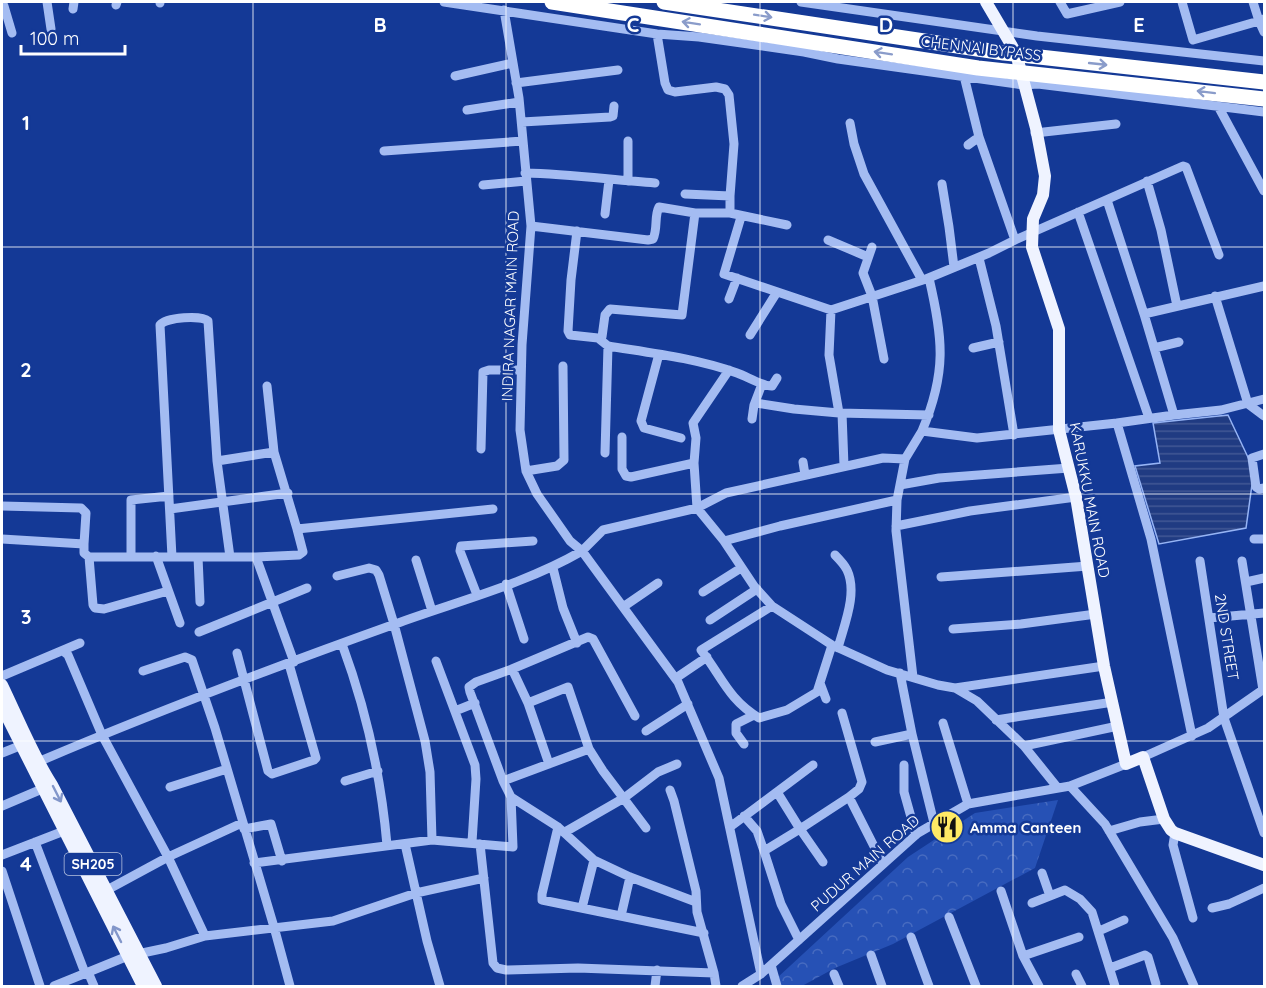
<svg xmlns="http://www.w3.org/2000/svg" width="1266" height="988" font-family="Quicksand,sans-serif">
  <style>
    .forest { fill: url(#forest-crowns) }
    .water { fill: url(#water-rules); stroke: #96b4f5; stroke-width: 1.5 }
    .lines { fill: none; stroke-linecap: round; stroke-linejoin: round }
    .minor { stroke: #a4bcf2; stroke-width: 9 }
    .major { stroke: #eff3ff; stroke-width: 12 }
    .highway { stroke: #fff; stroke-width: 15 }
    .oneway { stroke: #8a9cca }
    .oneway2 { stroke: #8296ca }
    .grid { fill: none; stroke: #fff; stroke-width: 1.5; stroke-opacity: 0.55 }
    .labels { text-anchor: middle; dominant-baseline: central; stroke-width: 5; stroke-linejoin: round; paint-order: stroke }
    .shield { fill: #143996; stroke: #b8c4e0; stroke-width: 1.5 }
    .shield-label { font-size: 14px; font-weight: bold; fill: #fff }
    .street-label { font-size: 15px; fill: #fff; stroke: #143996 }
    .poi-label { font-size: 15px; font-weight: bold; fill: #fff; stroke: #143996; text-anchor: start }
    .grid-label { font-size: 20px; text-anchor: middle; font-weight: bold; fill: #fff; stroke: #143996; stroke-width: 5; stroke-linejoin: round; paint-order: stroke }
  </style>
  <defs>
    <pattern id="forest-crowns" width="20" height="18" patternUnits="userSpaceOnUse" patternTransform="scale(1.5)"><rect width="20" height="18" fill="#2651b5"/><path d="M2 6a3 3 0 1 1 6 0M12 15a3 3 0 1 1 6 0" fill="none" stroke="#476bc0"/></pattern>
    <pattern id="water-rules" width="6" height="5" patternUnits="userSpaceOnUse" patternTransform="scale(1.5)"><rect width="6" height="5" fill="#203b82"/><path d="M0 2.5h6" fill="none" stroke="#415895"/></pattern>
  </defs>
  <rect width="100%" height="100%" fill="#143996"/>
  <path class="forest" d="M1058 800 1035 868 893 944 835 968 802 986H780L777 978 908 857 975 813Z"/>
  <path class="water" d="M1228 415 1254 470 1246 528 1159 544 1135 466 1160 463 1153 423Z"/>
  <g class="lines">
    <path class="minor" d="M47 2 51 29
      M444 2 657 34 699 37 804 52 838 59 1023 85 1038 84 1264 112
      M801 2 1037 36 1264 61
      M1060 2 1067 14 1120 2
      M1182 2 1193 40 1259 21 1253 2
      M160 3V2
      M116 5 117 2
      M4 6 12 33
      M73 9 74 2
      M504 10 519 98 531 226 522 345 520 430 526 471 537 494 570 541 582 551 603 530 697 508 724 541 754 586 772 606 832 645 887 670 938 685 955 688 977 701 1024 746 1057 787
      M1264 19 1259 21 1264 32
      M657 34 665 83 668 90 675 92 716 87 725 89 729 95 734 144 730 196 685 194
      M455 76 513 63
      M964 76 979 137 1015 240
      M516 83 618 70
      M1218 106 1264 191
      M467 110 519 102
      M522 122 610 117 613 116 614 106
      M850 123 854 144 864 174 922 280
      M1035 133 1116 124
      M628 141V181
      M968 145 979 137
      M384 151 523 141
      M525 173C569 174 612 180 655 183
      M1147 181 1161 230 1177 306
      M942 184 949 227 954 267
      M483 185 526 181
      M730 196V213L787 225
      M1107 200 1144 314 1174 415 1221 410 1264 399
      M1078 212 1149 418
      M605 214 609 180
      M741 217 724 274 831 310 926 279 989 253 1015 240 1183 166 1186 167 1219 255
      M531 226 648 240 653 239C658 229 654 216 659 207L695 213H730
      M577 231 571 280 568 331 570 335 598 338 608 346C651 353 695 358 737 373 746 376 764 387 772 386L777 378
      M828 240 868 257
      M872 247 863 273 872 296 884 359
      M979 258 996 326 1014 435
      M1215 296 1248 404
      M729 299 737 278
      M831 310 829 355 839 413 929 415
      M1144 314 1264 286
      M750 335 777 292
      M598 338 602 337 605 315 610 309 682 315 695 213
      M973 348 999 342
      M1154 348 1179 342
      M659 354 641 421 644 428 681 438
      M729 370 693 423 696 438 694 463 697 508 726 493 883 458 905 459
      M267 386 274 452 297 529
      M756 403 794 409 839 413
      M1248 404 1264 416
      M842 413 844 466
      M752 419 754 405 762 384
      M1117 423 1174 415
      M922 431C947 372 943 339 929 278
      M622 437V469L626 476 631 477 694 463
      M481 449 483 372 489 370H521
      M605 453 608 346
      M1264 454 1252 458 1256 487 1259 489 1264 488
      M217 461 274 452
      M803 462 805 475
      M526 471 557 466 564 460 563 366
      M900 485 939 478 1069 468
      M2 506 81 508 86 513 84 544
      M170 509 288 493
      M896 526 970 511 1076 497
      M2 539 84 544V553L89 557H256
      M1254 539H1264
      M724 541 780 526 897 500
      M835 555C839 559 844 564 847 570 858 593 844 625 838 648
      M131 556V500L169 496
      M156 556 180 623
      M89 557 93 605 95 608 104 609 168 591
      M172 557 160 325C166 317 202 315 208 321L217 461 230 557
      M198 557 200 602
      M416 560 432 611
      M1200 561 1224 718 1264 833
      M1242 561 1263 690
      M553 568 563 608 577 643
      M337 576 369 568 376 570 379 575 394 624 425 741 430 772 432 840
      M941 577 1088 566
      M1246 582 1264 578
      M506 584 524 639
      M703 592 741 568
      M477 595 460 551 461 546 533 541
      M772 606 701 650C722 677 728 699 759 718L787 710 817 692 832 645
      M623 607 658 583
      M1209 618 1264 613
      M710 620 757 589
      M953 629 1021 624 1096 614
      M199 632 307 588
      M342 644C366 709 381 776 387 845
      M63 651 68 655 102 735 168 857 205 936 333 921 416 893 484 878
      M237 653 268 771 272 774 314 760 316 758 289 664
      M436 661 475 765 476 779 472 842
      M294 662 256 557 299 555 303 552 297 529 493 509
      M512 669 588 637 593 639 635 716
      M143 671 185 657 192 660 215 728 274 927 290 986
      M900 673 912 734
      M2 676 80 643
      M913 677 896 531 897 500 905 459 922 431 977 438 1117 423 1151 539 1192 736
      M676 678 707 657
      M820 683 826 699
      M955 688 1104 666
      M528 703 568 687 589 749 603 771 646 828
      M455 711 475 703
      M842 713 862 782 859 789 849 797 883 864
      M996 720 1113 702
      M943 723 968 804
      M646 731 688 704
      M875 742 912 734 934 823
      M744 744 736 733V724L754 715
      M1024 746 1118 726
      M2 753 27 743
      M1143 757 1208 728 1264 689
      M38 762C155 712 275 667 395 624 458 601 525 584 582 551L678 682 719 778 761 974
      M904 765V792L916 835
      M345 781 378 771
      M503 781 470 692 469 687 476 682 512 669 528 703 549 764
      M1070 786 1105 824 1173 938 1194 986
      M170 787 227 769
      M670 790 674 801 696 891 697 912 714 973 716 986
      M777 792 800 829 764 851 781 904 799 940
      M511 797 503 781 589 749
      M2 806 42 789
      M744 816 757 831 764 851
      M558 827 542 894V900L704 933
      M730 827 813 765
      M244 829 271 824 282 861
      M1109 831 1140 822 1164 819
      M565 832 624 798 658 772 677 764
      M1175 833 1173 845 1193 918
      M35 842 85 973
      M405 844 427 941 440 986
      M480 844 493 963 497 968 506 970 578 968 714 973
      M2 855 64 831
      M823 862 800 829 849 797
      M254 863 432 840 513 847 511 797 558 827 594 860 630 877 696 902
      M2 871 40 986
      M1042 873 1050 896
      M107 890 168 857 242 823
      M1001 891 1023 956 1039 986
      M1032 903 1065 890 1080 899 1092 912 1115 986
      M582 908 594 860
      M1212 908 1229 904 1264 888
      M621 916 630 877
      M949 917 976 986
      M1099 931 1124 920
      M911 937 929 986
      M871 955 882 986
      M1023 956 1079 937
      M771 965 777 986
      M1110 968 1145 955 1148 957 1156 984
      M88 972 94 986
      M834 974 839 986
      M1076 974 1082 986
      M54 986 128 956 166 948 205 936
      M655 986 657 970
      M742 986 761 974 918 833 968 804 1070 786 1126 764"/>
    <path class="major" d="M986 2 1016 53 1036 128 1045 176 1043 195 1033 219 1032 247 1059 329V430L1076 497 1104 666 1126 764 1143 757 1164 819 1171 830 1175 833 1264 865
      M2 685C18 718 32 754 52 785L156 986
      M2 707 143 986"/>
    <path class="highway" d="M552 2 978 68 1264 99
      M664 2 1004 53 1264 82"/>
  </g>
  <defs><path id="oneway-shaft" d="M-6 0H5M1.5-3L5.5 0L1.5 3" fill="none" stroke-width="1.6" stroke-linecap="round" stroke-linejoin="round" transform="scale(1.5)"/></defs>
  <g class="oneway">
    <use href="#oneway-shaft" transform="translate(763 16) rotate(9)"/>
    <use href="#oneway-shaft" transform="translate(691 23) rotate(-171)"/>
    <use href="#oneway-shaft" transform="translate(883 53) rotate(-171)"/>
    <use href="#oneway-shaft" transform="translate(1098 64) rotate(6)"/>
    <use href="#oneway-shaft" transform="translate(1206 92) rotate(-173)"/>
  </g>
  <g class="oneway2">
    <use href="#oneway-shaft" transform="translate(57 794) rotate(63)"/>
    <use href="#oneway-shaft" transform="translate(117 934) rotate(-117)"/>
  </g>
  <path class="grid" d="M253 2V986M506 2V986M760 2V986M1013 2V986M2 247H1264M2 494H1264M2 741H1264"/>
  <defs>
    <g id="restaurant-disc" transform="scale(1.725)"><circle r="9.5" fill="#ffea65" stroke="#143996"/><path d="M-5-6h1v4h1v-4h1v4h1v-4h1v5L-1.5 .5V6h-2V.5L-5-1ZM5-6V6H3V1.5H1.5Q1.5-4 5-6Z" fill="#111"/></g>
  </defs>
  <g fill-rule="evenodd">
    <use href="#restaurant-disc" x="947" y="827"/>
  </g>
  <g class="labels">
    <rect class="shield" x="64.5" y="853" width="57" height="22" rx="4.5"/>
    <g class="shield-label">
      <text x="93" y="864">SH205</text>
    </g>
    <g class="street-label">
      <text transform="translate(981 48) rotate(7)">CHENNAI BYPASS</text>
      <text transform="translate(510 306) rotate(-88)">INDIRA NAGAR MAIN ROAD</text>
      <text transform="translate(1090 500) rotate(79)">KARUKKU MAIN ROAD</text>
      <text transform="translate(1227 637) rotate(81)">2ND STREET</text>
      <text transform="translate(865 863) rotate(-41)">PUDUR MAIN ROAD</text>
    </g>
    <g class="poi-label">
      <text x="970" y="827">Amma Canteen</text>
    </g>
  </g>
  <g class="grid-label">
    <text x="380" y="32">B</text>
    <text x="633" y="32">C</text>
    <text x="886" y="32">D</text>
    <text x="1139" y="32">E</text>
    <text x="26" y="130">1</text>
    <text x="26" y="377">2</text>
    <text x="26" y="624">3</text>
    <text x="26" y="871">4</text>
  </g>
  <rect width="1266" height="988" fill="none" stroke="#ffffff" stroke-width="6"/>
  <path d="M21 45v9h104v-9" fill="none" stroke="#ffffff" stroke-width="3"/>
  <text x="30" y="45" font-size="18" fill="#ffffff" stroke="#143996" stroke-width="4.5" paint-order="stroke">100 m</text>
</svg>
